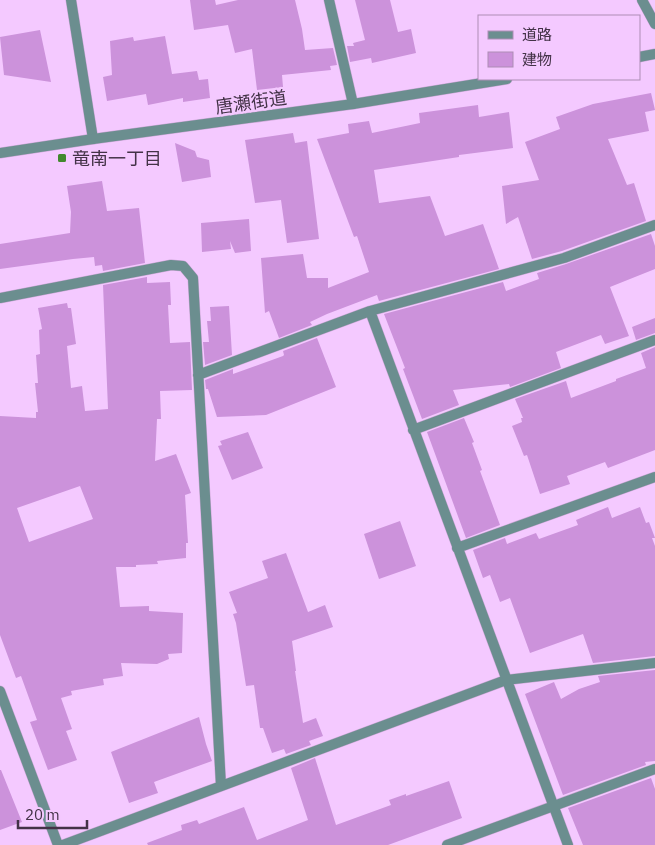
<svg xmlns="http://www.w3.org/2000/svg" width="655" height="845" font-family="'IBM Plex Sans','Noto Sans JP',sans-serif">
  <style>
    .building { fill: #cc92db; fill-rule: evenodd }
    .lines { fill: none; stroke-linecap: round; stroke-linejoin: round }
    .minor-casing { stroke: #cda8d7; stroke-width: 11 }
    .tertiary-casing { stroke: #cda8d7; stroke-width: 11 }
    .minor { stroke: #6b8e8f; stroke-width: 10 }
    .tertiary { stroke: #6b8e8f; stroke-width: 10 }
    .poi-dot { fill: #41882d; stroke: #f4c9ff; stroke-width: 2 }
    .labels { text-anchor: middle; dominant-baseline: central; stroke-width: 4.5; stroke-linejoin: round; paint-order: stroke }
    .street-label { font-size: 18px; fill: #433247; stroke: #f4c9ff }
    .poi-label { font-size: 18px; fill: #433247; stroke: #f4c9ff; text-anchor: start }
  </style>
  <rect width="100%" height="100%" fill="#f4c9ff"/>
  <path class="building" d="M190 0H215L216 5 238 0H295L302 29 305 50 333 48 337 65 330 66 331 70 282 75 283 87 257 90 252 49 235 53 228 25 194 30Z
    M355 0H390L398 32 411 29 416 53 372 63 371 58 350 62 347 46H354L353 43 365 40Z
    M40 30 51 82 4 75 0 37Z
    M165 36 172 74 197 71 199 80 208 79 210 98 183 102V98L148 105 146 94 107 101 103 77 112 75 110 41 133 37 134 41Z
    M651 93 655 110 645 112 649 131 608 139 627 185 634 183 646 221 562 251 532 259 518 217 506 224 502 186 539 180 525 142 560 129 556 117 593 104Z
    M478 105 479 117 509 112 513 148 459 155V157L374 170 379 203 430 196 445 236 483 224 499 269 379 301 377 295 327 314 310 322 312 325 279 338 269 311 265 313 261 258 303 254 307 278H328V288L369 272 357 236 354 237 317 139 349 133 348 124 369 121 372 133 420 123 419 113Z
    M293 133 295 143 307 141 319 239 287 243 281 200 255 203 245 140Z
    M175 143 195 151 197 157 209 160 211 177 182 182Z
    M102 181 107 211 139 208 145 263 103 271 102 265 95 266 94 257 73 259 0 269V244L70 233 71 212 67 186Z
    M249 219 251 251 235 253 230 241 231 249 202 252 201 223Z
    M651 234 655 246V269L610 287 629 336 605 344 601 335 556 352 561 368 510 387 509 384 453 390 459 405 422 419 403 369 405 368 384 314 503 282 506 291 539 279 537 273 566 264Z
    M147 277V283L170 282 171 305H168L170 343 190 342 192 390 160 391 161 419H157L155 461 176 454 191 493 185 495 188 543H186V558L157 561 158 564 136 565V567H116L120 607 149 606V611L183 613 182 653 168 654 169 659 157 664 121 663 123 676 103 679 104 685 71 691 72 695 61 698 72 729 66 731 77 760 48 770 30 722 37 720 21 676 16 678 0 635V416L36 418V412H38L35 383H38L36 355 40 354 39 330 42 329 38 308 67 303 68 308H71L76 344 67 346 71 388 82 386 85 411 108 409 103 285ZM80 486 93 519 29 542 17 508Z
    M229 306 232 355 205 365 203 342H209L207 321H211L210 307Z
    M655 318V333L636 340 632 327Z
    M317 338 336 387 266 415 217 417 208 389H206L205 380 233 369V374L283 356 284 355 283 351Z
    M655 347V450L608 468 605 462 567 476 570 484 540 494 527 455 524 456 512 426 522 422 521 418H523L515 399 566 381 571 398 616 381V379L646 368 641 353Z
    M464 418 474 442 472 443 482 470 480 471 500 525 466 538 427 432Z
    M248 432 263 468 232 480 218 446 222 445 220 441Z
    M608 507 612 518 640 507 646 523 649 522 655 538H652L655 546V656L593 663 583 634 530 653 510 598 500 602 490 575 483 578 473 550 505 538 507 544 536 533 539 539 578 525 576 520Z
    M400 521 416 566 379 579 364 534Z
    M286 553 308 612 325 605 333 627 292 641 296 671H295L303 723 316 718 323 736 309 741 311 745 286 754 284 749 272 753 263 728H260L254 685 246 686 236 623 233 614 237 613 229 592 268 578 262 561Z
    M655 670V761L645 762 646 765 563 795 525 694 554 682 561 699 579 689 600 682 598 676Z
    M199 717 206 744 212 761 154 782 158 793 129 803 111 752Z
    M315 758 336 825 391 805 389 800 406 794V796L449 781 462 818 388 845H148L147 843 182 830 181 825 197 820 199 824 244 807 257 840 308 820 291 768Z
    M0 770H1L22 822 0 830Z
    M651 778 655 789V845H583L568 808Z"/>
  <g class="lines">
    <g class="minor-casing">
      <path id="minor" d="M71 0 93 139
        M329 0 353 104
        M642 0 655 24
        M0 298 171 265 183 266 193 278 221 786
        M370 311 568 845
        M198 375 370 311 564 258 655 225
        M413 430 655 340
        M457 548 655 477
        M0 691 58 845
        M63 845 506 680 655 663
        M447 845 655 769"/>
    </g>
    <g class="tertiary-casing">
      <path id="tertiary" d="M639 57 655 54
        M0 153 93 139 353 104 507 79"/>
    </g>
    <use href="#minor" class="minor"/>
    <use href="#tertiary" class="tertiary"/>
  </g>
  <rect class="poi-dot" x="57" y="153" width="10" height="10" rx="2.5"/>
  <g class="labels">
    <g class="street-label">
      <text transform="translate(251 102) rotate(-8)">唐瀬街道</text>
    </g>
    <g class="poi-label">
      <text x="72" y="158">竜南一丁目</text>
    </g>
  </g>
  <rect x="478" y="15" width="162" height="65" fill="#f4c9ff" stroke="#ad8db5"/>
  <rect x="488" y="31" width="25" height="8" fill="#6b8e8f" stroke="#ad8db5"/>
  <text x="522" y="40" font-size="15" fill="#433247">道路</text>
  <rect x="488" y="52" width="25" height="15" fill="#cc92db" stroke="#ad8db5"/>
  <text x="522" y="65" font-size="15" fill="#433247">建物</text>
  <path d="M18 820v8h69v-8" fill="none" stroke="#433247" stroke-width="2.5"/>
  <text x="25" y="820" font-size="15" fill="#433247" stroke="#f4c9ff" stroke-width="4" paint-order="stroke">20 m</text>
</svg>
